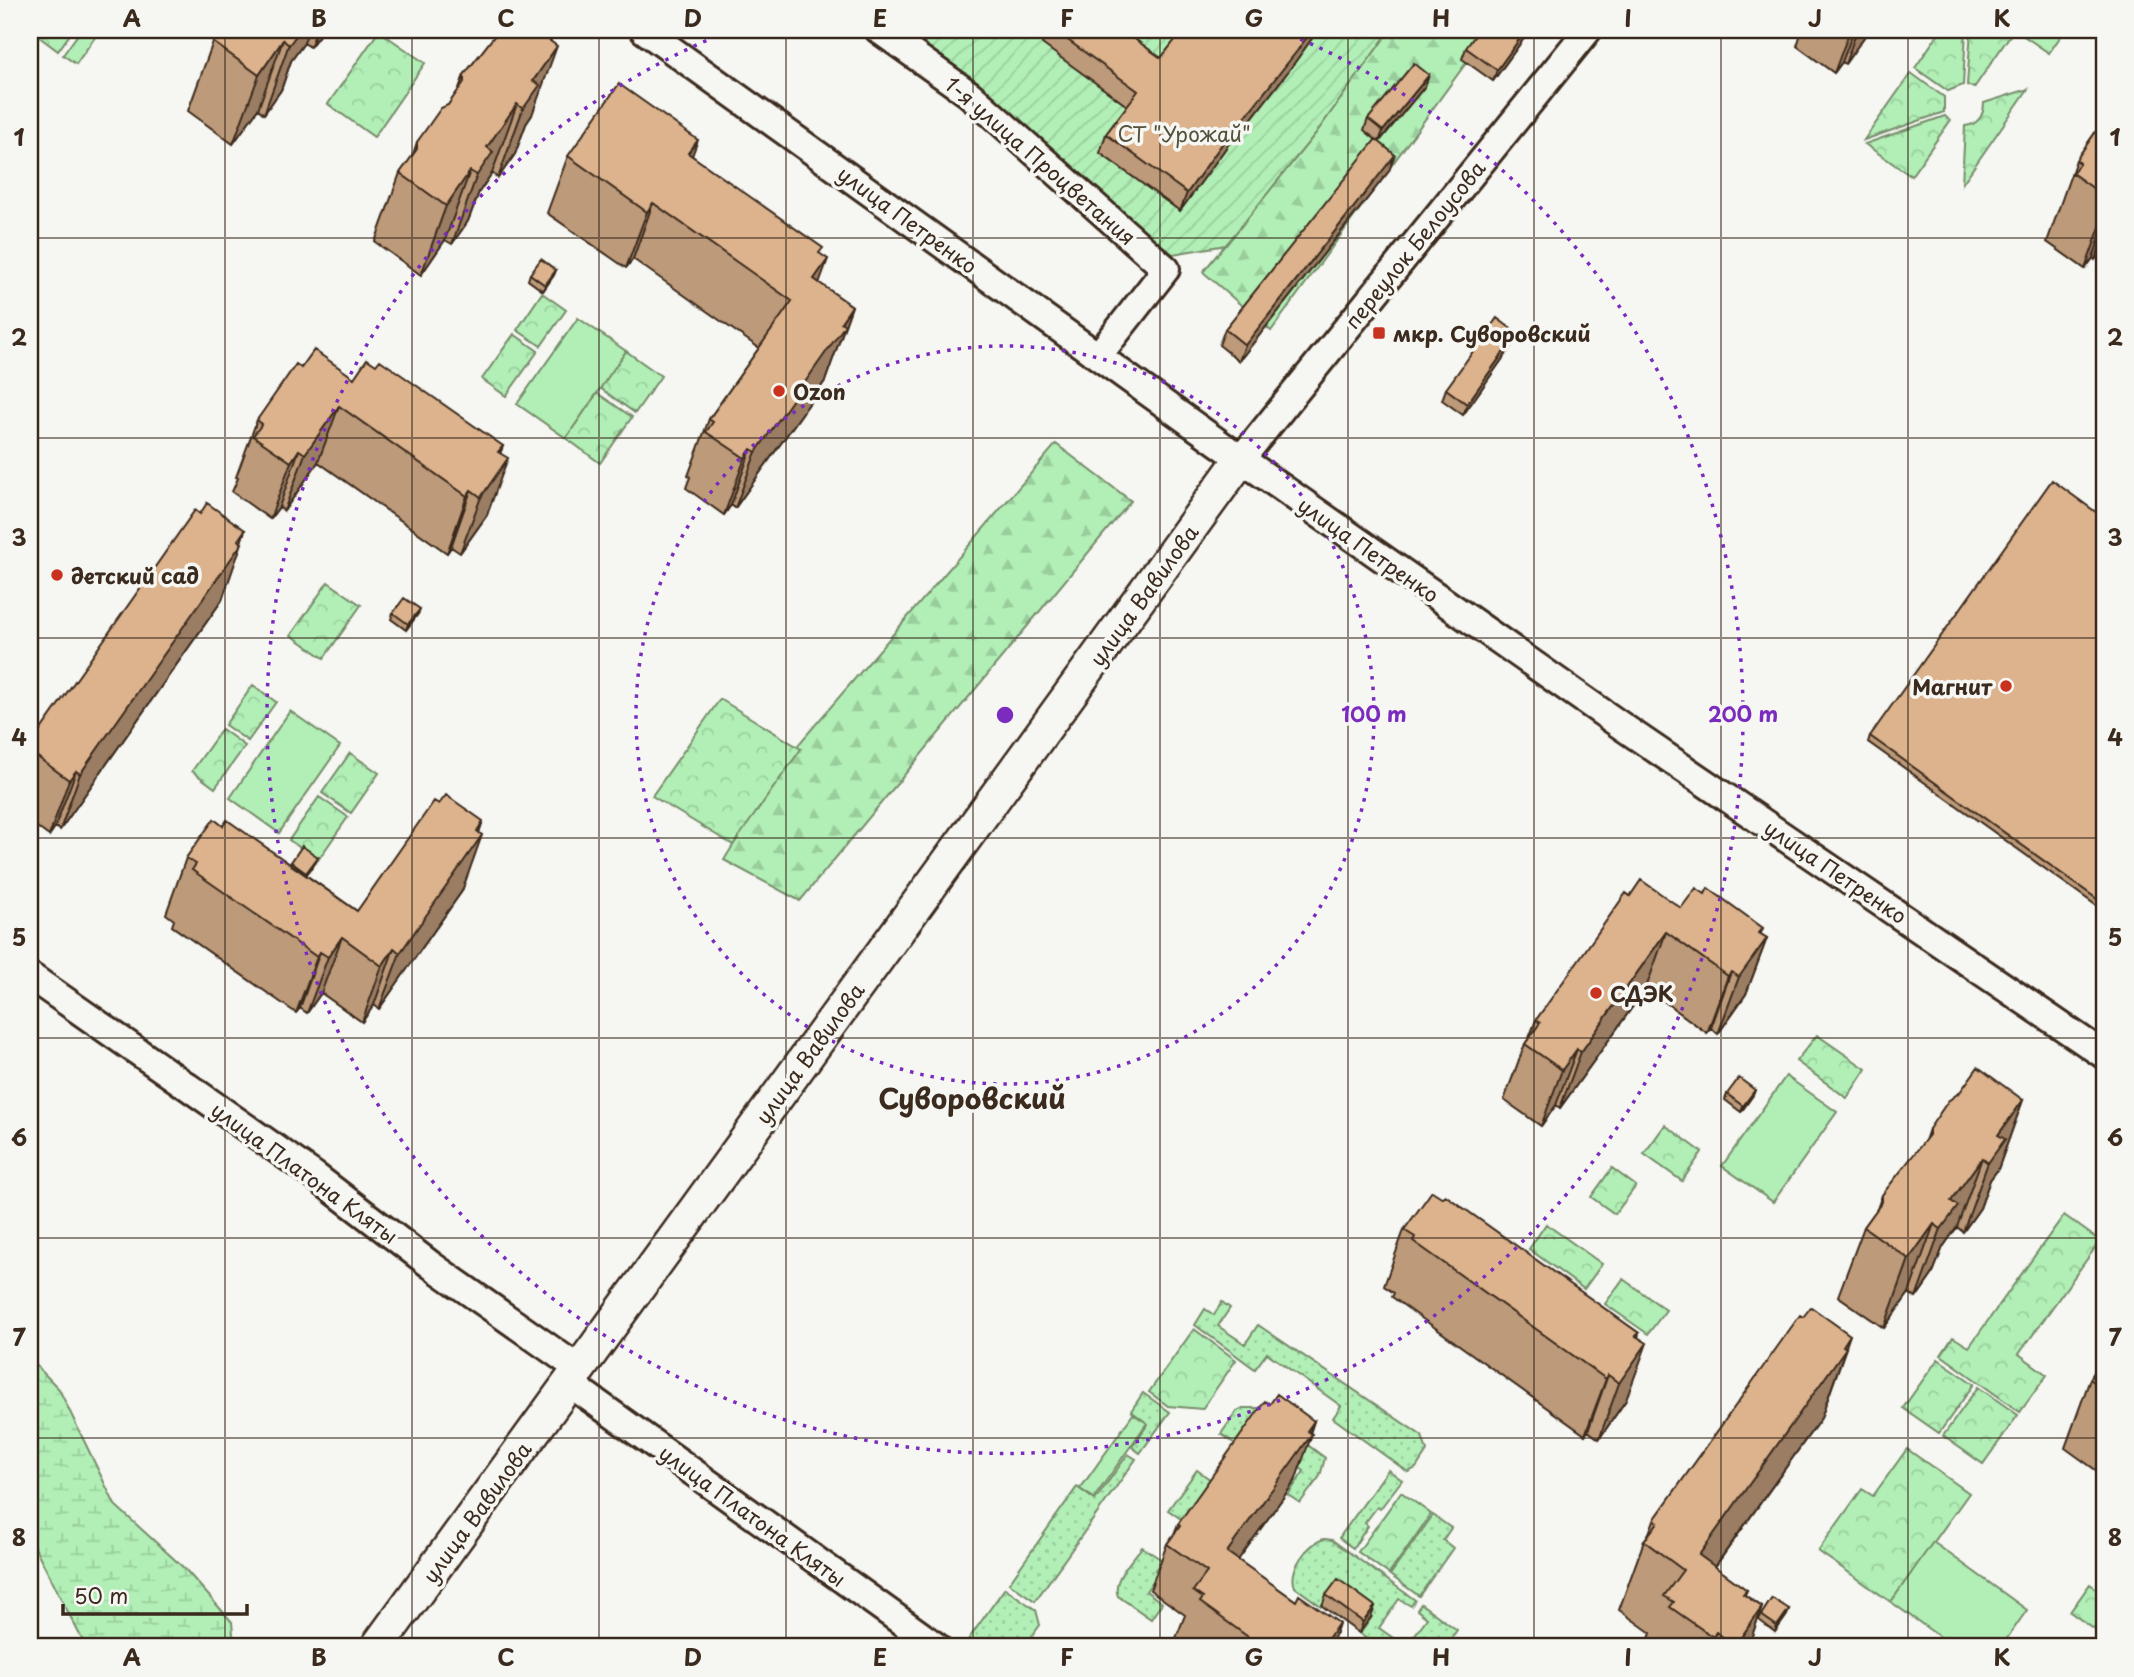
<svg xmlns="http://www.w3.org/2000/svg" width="2134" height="1677" font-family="'Playpen Sans',sans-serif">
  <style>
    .grass { fill: url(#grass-dots); stroke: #768c6a; stroke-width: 2 }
    .forest { fill: url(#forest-firs); stroke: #768c6a; stroke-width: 2 }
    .wetland { fill: url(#wetland-marsh); stroke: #768c6a; stroke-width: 2 }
    .park { fill: url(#park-crowns); stroke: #768c6a; stroke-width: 2 }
    .garden { fill: url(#garden-furrows); stroke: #768c6a; stroke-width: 2 }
    .pitch { fill: #b1efb6; stroke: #768c6a; stroke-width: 2 }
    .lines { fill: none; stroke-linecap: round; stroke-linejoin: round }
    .minor-casing { stroke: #3b2a1e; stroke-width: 32 }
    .tertiary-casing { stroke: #3b2a1e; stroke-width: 37 }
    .minor { stroke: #f6f6f2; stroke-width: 26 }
    .tertiary { stroke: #f6f6f2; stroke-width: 32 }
    .wall { fill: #bd9a79; stroke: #3b2a1e; stroke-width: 2 }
    .shaded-wall { fill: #9a7d63; stroke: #3b2a1e; stroke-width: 2 }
    .building { fill: #dcb38d; stroke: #3b2a1e; stroke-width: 2 }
    .grid { fill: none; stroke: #3b2a1e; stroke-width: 2; stroke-opacity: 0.55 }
    .ring { fill: none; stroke: #7b2cbf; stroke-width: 3.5; stroke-dasharray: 3.5 7 }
    .poi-dot { fill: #c8321e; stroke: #f6f6f2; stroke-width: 2.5 }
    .labels { text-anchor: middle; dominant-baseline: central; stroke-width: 7; stroke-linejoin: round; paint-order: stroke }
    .park-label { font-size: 21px; fill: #53513c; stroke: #f6f6f2 }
    .street-label { font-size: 21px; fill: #3b2a1e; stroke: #f6f6f2 }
    .poi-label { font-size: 21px; font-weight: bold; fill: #3b2a1e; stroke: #f6f6f2; text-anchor: start }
    .district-label { font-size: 28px; font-weight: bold; fill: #3b2a1e; stroke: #f6f6f2 }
    .centre { fill: #7b2cbf; stroke: #f6f6f2; stroke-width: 3.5 }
    .ring-label { font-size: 21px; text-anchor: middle; font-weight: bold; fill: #7b2cbf; stroke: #f6f6f2; stroke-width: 7; stroke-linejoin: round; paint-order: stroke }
    .neatline { fill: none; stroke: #3b2a1e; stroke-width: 2.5 }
    .grid-label { font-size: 23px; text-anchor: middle; font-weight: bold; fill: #3b2a1e }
  </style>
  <defs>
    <pattern id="grass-dots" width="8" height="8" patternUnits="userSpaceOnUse" patternTransform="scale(1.75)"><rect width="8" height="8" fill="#b1efb6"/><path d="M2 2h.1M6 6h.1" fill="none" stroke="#99cd9c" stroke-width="1.8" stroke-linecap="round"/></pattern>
    <pattern id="forest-firs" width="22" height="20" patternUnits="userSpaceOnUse" patternTransform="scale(1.75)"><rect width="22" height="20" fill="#b1efb6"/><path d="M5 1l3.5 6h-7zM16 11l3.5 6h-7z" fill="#99cd9c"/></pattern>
    <pattern id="wetland-marsh" width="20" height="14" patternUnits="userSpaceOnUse" patternTransform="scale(1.75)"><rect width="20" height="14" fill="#b1efb6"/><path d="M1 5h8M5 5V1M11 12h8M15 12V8" fill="none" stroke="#99cd9c"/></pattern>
    <pattern id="park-crowns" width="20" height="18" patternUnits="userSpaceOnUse" patternTransform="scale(1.75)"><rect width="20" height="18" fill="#b1efb6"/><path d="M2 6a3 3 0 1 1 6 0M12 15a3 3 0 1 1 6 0" fill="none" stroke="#99cd9c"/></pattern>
    <pattern id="garden-furrows" width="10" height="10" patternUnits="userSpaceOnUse" patternTransform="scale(1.75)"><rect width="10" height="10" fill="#b1efb6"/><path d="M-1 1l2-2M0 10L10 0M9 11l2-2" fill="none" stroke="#99cd9c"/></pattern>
  </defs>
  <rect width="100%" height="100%" fill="#f6f6f2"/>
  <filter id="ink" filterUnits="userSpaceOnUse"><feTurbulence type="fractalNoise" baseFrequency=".0143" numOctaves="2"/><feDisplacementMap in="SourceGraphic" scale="14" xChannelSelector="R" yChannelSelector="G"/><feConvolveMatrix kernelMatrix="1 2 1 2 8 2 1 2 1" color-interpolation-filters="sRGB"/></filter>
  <g filter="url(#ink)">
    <path class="grass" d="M1222 1302 1230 1308 1218 1326 1245 1344 1258 1325 1422 1436 1427 1451 1416 1468 1408 1472 1333 1418 1341 1406 1267 1353 1255 1369 1195 1325 1205 1309 1214 1315Z
      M1143 1393 1170 1412 1140 1453 1132 1447 1148 1424 1131 1411Z
      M1243 1408H1258L1325 1458 1320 1476 1300 1503 1288 1495 1304 1471 1255 1435 1244 1450 1221 1434 1237 1411Z
      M1128 1454 1136 1459 1035 1601 1009 1583 1077 1487 1095 1500Z
      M1197 1470 1218 1485 1190 1525 1168 1510Z
      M1388 1470 1402 1480 1380 1509 1377 1507 1365 1523 1368 1526 1353 1548 1339 1538Z
      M1433 1515 1451 1528 1443 1540 1453 1548 1419 1596 1390 1575Z
      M1325 1539 1332 1540 1415 1600 1411 1606 1399 1599 1379 1628 1406 1647 1427 1618 1417 1610 1421 1604 1457 1630 1445 1647H1378L1360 1634 1372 1617 1333 1589 1321 1606 1295 1587C1288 1570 1308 1542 1325 1539Z
      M1142 1547 1162 1560 1155 1570 1159 1573 1146 1591 1162 1603 1151 1619 1118 1596C1111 1580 1133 1559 1142 1547Z
      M1005 1588 1036 1610 1040 1625 1024 1647H963Z"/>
    <path class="forest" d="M1390 30H1490L1271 331 1203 272 1316 133Z
      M1056 444 1131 501 800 901 724 860 786 759Z"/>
    <path class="wetland" d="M30 1359 59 1389 115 1505 185 1569 232 1622 234 1647H86L30 1538Z"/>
    <path class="park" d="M30 30H73L58 51Z
      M1941 30H1966L1963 85 1948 91 1915 68Z
      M1971 30 2013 31 1974 88 1967 85Z
      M379 31 425 63 374 137 328 104Z
      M1911 73 1944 97V112L1864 140Z
      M2028 89 1962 184 1965 126C1978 125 1984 115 1984 103Z
      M1945 116 1950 121 1911 176 1865 144Z
      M542 293 566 310 541 346 517 330Z
      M514 334 538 351 506 396 482 379Z
      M626 351 661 376 635 413 600 388Z
      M597 393 632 417 600 463 566 438Z
      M328 582 361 605 324 658 291 635Z
      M253 685 276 702 248 741 225 725Z
      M720 699 801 749 733 845 652 796Z
      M222 729 245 746 215 788 192 771Z
      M350 753 379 773 351 813 322 793Z
      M319 797 348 817 318 860 289 840Z
      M1817 1035 1866 1069 1847 1098 1796 1061Z
      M1665 1125 1702 1152 1682 1181 1644 1154Z
      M1612 1168 1636 1186 1615 1214 1591 1197Z
      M2064 1215 2100 1241 2019 1354 2047 1375 2020 1412 1941 1355 1953 1337 1969 1347Z
      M1546 1224 1602 1264 1584 1289 1529 1249Z
      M1623 1279 1666 1310 1648 1334 1605 1304Z
      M1194 1329 1236 1360 1202 1409 1168 1406 1149 1392Z
      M1938 1359 1974 1384 1939 1433 1903 1408Z
      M1978 1387 2018 1415 1983 1464 1943 1436Z
      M1907 1449 1969 1493 1891 1602 1818 1551 1862 1489 1873 1496Z
      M1401 1492 1431 1514 1389 1574 1358 1552Z
      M2090 1584 2104 1594V1624L2098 1632 2070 1612Z"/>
    <path class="garden" d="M880 30H1390L1316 133 1226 245 1173 254Z"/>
    <path class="pitch" d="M81 30H100L76 64 63 55Z
      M2015 30H2065L2049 53Z
      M578 318 626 351 566 438 517 404Z
      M290 711 340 746 279 833 230 798Z
      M1786 1076 1837 1112 1773 1202 1722 1166Z
      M1133 1414 1147 1423 1094 1498 1080 1489Z
      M1933 1542 2027 1610 2001 1647H1954L1891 1602Z"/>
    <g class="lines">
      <g class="minor-casing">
        <path id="minor" d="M644 30 1241 459 1623 727 2104 1055
          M879 30 969 94 1166 269 1098 356
          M1241 459 1588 30
          M30 976 315 1176 431 1265 579 1369
          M569 1383 937 1647"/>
      </g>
      <g class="tertiary-casing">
        <path id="tertiary" d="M377 1647 1241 459"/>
      </g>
      <use href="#minor" class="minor"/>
      <use href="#tertiary" class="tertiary"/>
    </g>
    <path class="wall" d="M222 30H323L310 47 304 43 291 61 281 90 264 114 258 109 233 144 188 111 213 42Z
      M499 30 532 115 526 124 515 154 498 178 492 173 479 192 468 221 452 244 445 240 421 275 375 242 400 173 412 157 417 142 448 105 458 91 464 75Z
      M1047 30H1122L1161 58 1183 30H1318L1290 69 1235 140 1233 138 1180 211 1100 153 1106 134 1127 106 1042 44Z
      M1530 30 1493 81 1462 59 1466 48Z
      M1802 30H1869L1845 64 1842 62 1834 73 1797 46Z
      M1429 75 1425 86 1379 142 1389 171 1239 361 1219 345 1225 329 1376 140 1364 130 1368 119Z
      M2104 120V248L2095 260 2093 258 2085 269 2047 242 2076 160Z
      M568 156H692L820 254 819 283 852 306 825 381 735 508 731 505 724 515 686 488 690 477 688 476 709 419 759 348 633 259 626 268 547 213Z
      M556 270 554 275 543 291 528 280 530 274Z
      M1513 344 1463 415 1442 400 1446 389Z
      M301 368 354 378 503 446 500 453 487 515 460 553 451 547 447 553 318 462 284 511 279 507 270 519 232 492 238 478 236 477 257 420Z
      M200 514 245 530 222 600 60 830 55 827 49 836 30 822V751L33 741Z
      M2104 518V911L1868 742 1870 736Z
      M393 613 418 614 406 630 391 619Z
      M223 826 290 864 291 862 318 857 316 862 306 875 357 911 479 833 462 891 379 1009 374 1005 362 1022 321 993 307 1013 300 1008 296 1013 172 926 174 920 166 914 186 858Z
      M1630 896 1681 908 1760 934 1767 938 1746 994 1718 1034 1711 1028 1707 1033 1646 988 1560 1108 1556 1105 1541 1126 1504 1100 1525 1044 1529 1038 1536 1020Z
      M1755 1090 1753 1095 1741 1112 1725 1100 1727 1094Z
      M2023 1100 1998 1169 1990 1180 1980 1208 1963 1232 1957 1227 1943 1247 1932 1275 1916 1298 1909 1293 1884 1328 1838 1296 1864 1227 1877 1209 1882 1195 1925 1141 1929 1129Z
      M1404 1230 1639 1333 1626 1400 1599 1439 1588 1431 1585 1435 1392 1297 1394 1293 1384 1286Z
      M1846 1348 1821 1418 1715 1567 1747 1590 1745 1595 1762 1607 1748 1647H1646L1651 1633 1619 1610 1644 1541 1649 1533 1654 1520Z
      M2104 1356V1476L2065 1448 2090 1379Z
      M1314 1421 1295 1481 1238 1560 1296 1601 1339 1623 1331 1647H1184L1185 1644 1176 1638 1185 1615 1150 1590 1167 1544 1174 1534 1178 1524Z
      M1326 1595 1375 1606 1371 1617 1359 1633 1322 1606Z
      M1789 1609 1787 1615 1775 1632 1759 1620 1761 1615Z"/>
    <path class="shaded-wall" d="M294 30H308L304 43 291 61 281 90 264 114Z
      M317 30H323L310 47Z
      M1312 30H1318L1290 69 1235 140 1241 122Z
      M1526 30H1530L1493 81 1497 70Z
      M1850 30H1854L1842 62 1834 73Z
      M1857 30H1869L1845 64Z
      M283 40 258 109 233 144 259 75Z
      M557 46 532 115 526 124 515 154 498 178 533 81Z
      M1429 75 1425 86 1379 142 1383 131Z
      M517 104 492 173 479 192 468 221 452 244 487 147Z
      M1239 120 1233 138 1180 211 1187 193Z
      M698 140 677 196 688 153Z
      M1395 155 1389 171 1239 361 1245 345Z
      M470 171 445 240 421 275 446 206Z
      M653 203 633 259 626 268 647 212Z
      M2104 216V226L2093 258 2085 269Z
      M2104 236V248L2095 260Z
      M828 259 807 316 814 279Z
      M556 270 554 275 543 291 545 285Z
      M852 306 825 381 735 508 756 452Z
      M1517 333 1513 344 1463 415 1467 404Z
      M339 406 318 462 284 511 305 454Z
      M503 446 488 486 508 458 487 515 460 553 481 497 498 452Z
      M751 449 731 505 724 515 745 458Z
      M299 450 279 507 270 519 291 462Z
      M471 490 451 547 447 553 467 496Z
      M245 530 238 550 242 543 222 600 60 830 80 774Z
      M420 609 418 614 406 630 408 624Z
      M76 771 55 827 49 836 69 780Z
      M483 821 475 845 482 835 462 891 379 1009 400 953Z
      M318 857 316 862 304 878 306 873Z
      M1763 928 1751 960 1767 938 1746 994 1718 1034 1739 977 1759 933Z
      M1666 932 1646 988 1560 1108 1581 1052Z
      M342 937 321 993 307 1013 328 957Z
      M394 948 374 1005 362 1022 382 966Z
      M320 952 300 1008 296 1013 317 957Z
      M1731 972 1711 1028 1707 1033 1728 976Z
      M1577 1049 1556 1105 1541 1126 1562 1070Z
      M1755 1090 1753 1095 1741 1112 1743 1106Z
      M2023 1100 1998 1169 1990 1180 1980 1208 1963 1232 1998 1135Z
      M1982 1158 1957 1227 1943 1247 1932 1275 1916 1298 1951 1201Z
      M1934 1224 1909 1293 1884 1328 1909 1259Z
      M1639 1333 1622 1378 1647 1343 1626 1400 1599 1439 1636 1336Z
      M1850 1335 1821 1418 1681 1614 1699 1555Z
      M1608 1375 1588 1431 1585 1435 1606 1379Z
      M1314 1421 1307 1440 1312 1434 1295 1481 1210 1599 1227 1552Z
      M1375 1606 1371 1617 1359 1633 1363 1622Z
      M1762 1607 1748 1647H1734L1735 1646Z
      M1789 1609 1787 1615 1775 1632 1777 1626Z
      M1339 1623 1331 1647H1322Z
      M1716 1632 1711 1647H1709L1713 1637Z"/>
    <path class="building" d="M222 30H300L289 45 283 40 259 75 213 42Z
      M499 30H535L557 46 533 81 540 85 523 109 517 104 487 147 493 152 477 175 470 171 446 206 400 173 417 149V142L441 108 448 105 464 82V75Z
      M1054 30H1122L1161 58 1183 30H1312L1297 51 1241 122 1239 120 1187 193 1106 134 1138 91Z
      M1479 30H1526L1497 70 1466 48Z
      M1414 63 1429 75 1383 131 1368 119Z
      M619 84 698 140 688 153 823 248 819 253 828 259 814 279 852 306 841 322 845 325 756 452 751 449 745 458 706 432 713 422 709 419 792 301 653 203 647 212 568 156Z
      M2104 120V196L2072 173 2080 163 2076 160Z
      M1376 139 1395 155 1245 345 1225 329Z
      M541 259 556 270 545 285 530 274Z
      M1497 318 1517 333 1467 404 1446 389Z
      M314 350 354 378 367 359 376 365 380 360 503 446 498 452 508 458 481 497 471 490 467 496 339 406 305 454 299 450 291 462 253 436 262 424 257 420 296 364 301 368Z
      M2052 480 2104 518V904L1870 736Z
      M207 503 245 530 238 540 242 543 80 774 76 771 69 780 32 753 38 744 33 741 195 510 200 514Z
      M404 598 420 609 408 624 393 613Z
      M446 795 483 821 477 831 482 835 400 953 394 948 382 966 342 937 328 957 320 952 317 957 192 870 196 864 186 858 214 819 223 826 227 820 357 911 434 801 439 804Z
      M302 846 318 857 306 873 291 862Z
      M1641 880 1681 908 1696 888 1705 894 1708 888 1763 928 1759 933 1767 938 1739 977 1731 972 1728 976 1666 932 1581 1052 1577 1049 1562 1070 1525 1044 1540 1023 1536 1020 1626 893 1630 896Z
      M1978 1067 2023 1100 1998 1135 2005 1139 1988 1163 1982 1158 1951 1201 1958 1206 1941 1229 1934 1224 1909 1259 1864 1227 1882 1202V1195L1929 1135V1129L1948 1101 1960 1092Z
      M1739 1078 1755 1090 1743 1106 1727 1094Z
      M1432 1191 1443 1198 1445 1195 1639 1333 1636 1336 1647 1343 1619 1383 1608 1375 1606 1379 1413 1241 1415 1237 1404 1230Z
      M1811 1307 1850 1335 1843 1346 1846 1348 1699 1555 1747 1590 1743 1594 1762 1607 1735 1646 1716 1632 1713 1637 1670 1607 1674 1602 1664 1596 1683 1570 1644 1541 1658 1522 1654 1520 1800 1315 1803 1317Z
      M2104 1356V1389L2090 1379Z
      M1277 1394 1314 1421 1307 1431 1312 1434 1227 1552 1296 1601 1299 1595 1339 1623 1322 1647H1262L1200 1602 1203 1598 1193 1591 1207 1572 1167 1544 1180 1526 1178 1524 1265 1401 1270 1404Z
      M1338 1579 1375 1606 1363 1622 1326 1595Z
      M1772 1598 1789 1609 1777 1626 1761 1615Z
      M2085 1639 2093 1645 2096 1641 2104 1647H2079Z"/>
  </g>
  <path class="grid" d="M225 30V1647M412 30V1647M599 30V1647M786 30V1647M973 30V1647M1160 30V1647M1348 30V1647M1534 30V1647M1721 30V1647M1908 30V1647M30 238H2104M30 438H2104M30 638H2104M30 838H2104M30 1038H2104M30 1238H2104M30 1438H2104"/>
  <g class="ring">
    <circle cx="1005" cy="715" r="369"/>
    <path d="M1281 31A738 738 0 1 1 729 31"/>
  </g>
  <g class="poi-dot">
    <rect x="1372" y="326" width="14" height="14" rx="3.5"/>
    <circle cx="779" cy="391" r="7"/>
    <circle cx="57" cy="575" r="7"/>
    <circle cx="2006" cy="686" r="7"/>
    <circle cx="1596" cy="993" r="7"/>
  </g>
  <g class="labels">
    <g class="park-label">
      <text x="1184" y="133">СТ "Урожай"</text>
    </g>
    <g class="street-label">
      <text transform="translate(1041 160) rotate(41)">1-я улица Процветания</text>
      <text transform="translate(908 219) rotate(36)">улица Петренко</text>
      <text transform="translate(1414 244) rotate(-51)">переулок Белоусова</text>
      <text transform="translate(1369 549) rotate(35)">улица Петренко</text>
      <text transform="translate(1143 595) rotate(-54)">улица Вавилова</text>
      <text transform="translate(1836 871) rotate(34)">улица Петренко</text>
      <text transform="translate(809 1053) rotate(-54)">улица Вавилова</text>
      <text transform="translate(305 1172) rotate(36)">улица Платона Кляты</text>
      <text transform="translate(476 1512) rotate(-54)">улица Вавилова</text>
      <text transform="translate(753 1515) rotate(36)">улица Платона Кляты</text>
    </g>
    <g class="poi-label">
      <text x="1393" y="333">мкр. Суворовский</text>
      <text x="793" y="391">Ozon</text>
      <text x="71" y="575">детский сад</text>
      <text x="1992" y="686" text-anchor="end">Магнит</text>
      <text x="1610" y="993">СДЭК</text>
    </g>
    <g class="district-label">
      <text x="972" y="1097">Суворовский</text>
    </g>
  </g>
  <circle cx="1005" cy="715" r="10" class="centre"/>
  <g class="ring-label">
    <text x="1374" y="722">100 m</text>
    <text x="1743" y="722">200 m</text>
  </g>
  <rect width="2134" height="1677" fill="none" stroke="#f6f6f2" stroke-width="77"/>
  <path d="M63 1604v10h184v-10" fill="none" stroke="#3b2a1e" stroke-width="3.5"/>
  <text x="74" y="1604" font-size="21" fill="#3b2a1e" stroke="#f6f6f2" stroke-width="5" paint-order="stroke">50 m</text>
  <rect x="38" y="38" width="2058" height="1600" class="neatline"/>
  <g class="grid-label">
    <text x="132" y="27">A</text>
    <text x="319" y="27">B</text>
    <text x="506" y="27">C</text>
    <text x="693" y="27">D</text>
    <text x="880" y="27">E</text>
    <text x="1067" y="27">F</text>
    <text x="1254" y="27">G</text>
    <text x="1441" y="27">H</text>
    <text x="1628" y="27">I</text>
    <text x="1815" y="27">J</text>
    <text x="2002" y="27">K</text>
    <text x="19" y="146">1</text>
    <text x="2115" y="146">1</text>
    <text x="19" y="346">2</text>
    <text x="2115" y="346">2</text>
    <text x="19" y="546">3</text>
    <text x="2115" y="546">3</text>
    <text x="19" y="746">4</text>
    <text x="2115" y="746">4</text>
    <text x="19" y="946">5</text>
    <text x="2115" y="946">5</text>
    <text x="19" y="1146">6</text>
    <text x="2115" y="1146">6</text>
    <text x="19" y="1346">7</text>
    <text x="2115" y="1346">7</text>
    <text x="19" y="1546">8</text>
    <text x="2115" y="1546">8</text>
    <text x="132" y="1666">A</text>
    <text x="319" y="1666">B</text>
    <text x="506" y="1666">C</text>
    <text x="693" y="1666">D</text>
    <text x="880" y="1666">E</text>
    <text x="1067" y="1666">F</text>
    <text x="1254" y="1666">G</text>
    <text x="1441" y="1666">H</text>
    <text x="1628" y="1666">I</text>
    <text x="1815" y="1666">J</text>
    <text x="2002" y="1666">K</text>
  </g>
</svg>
